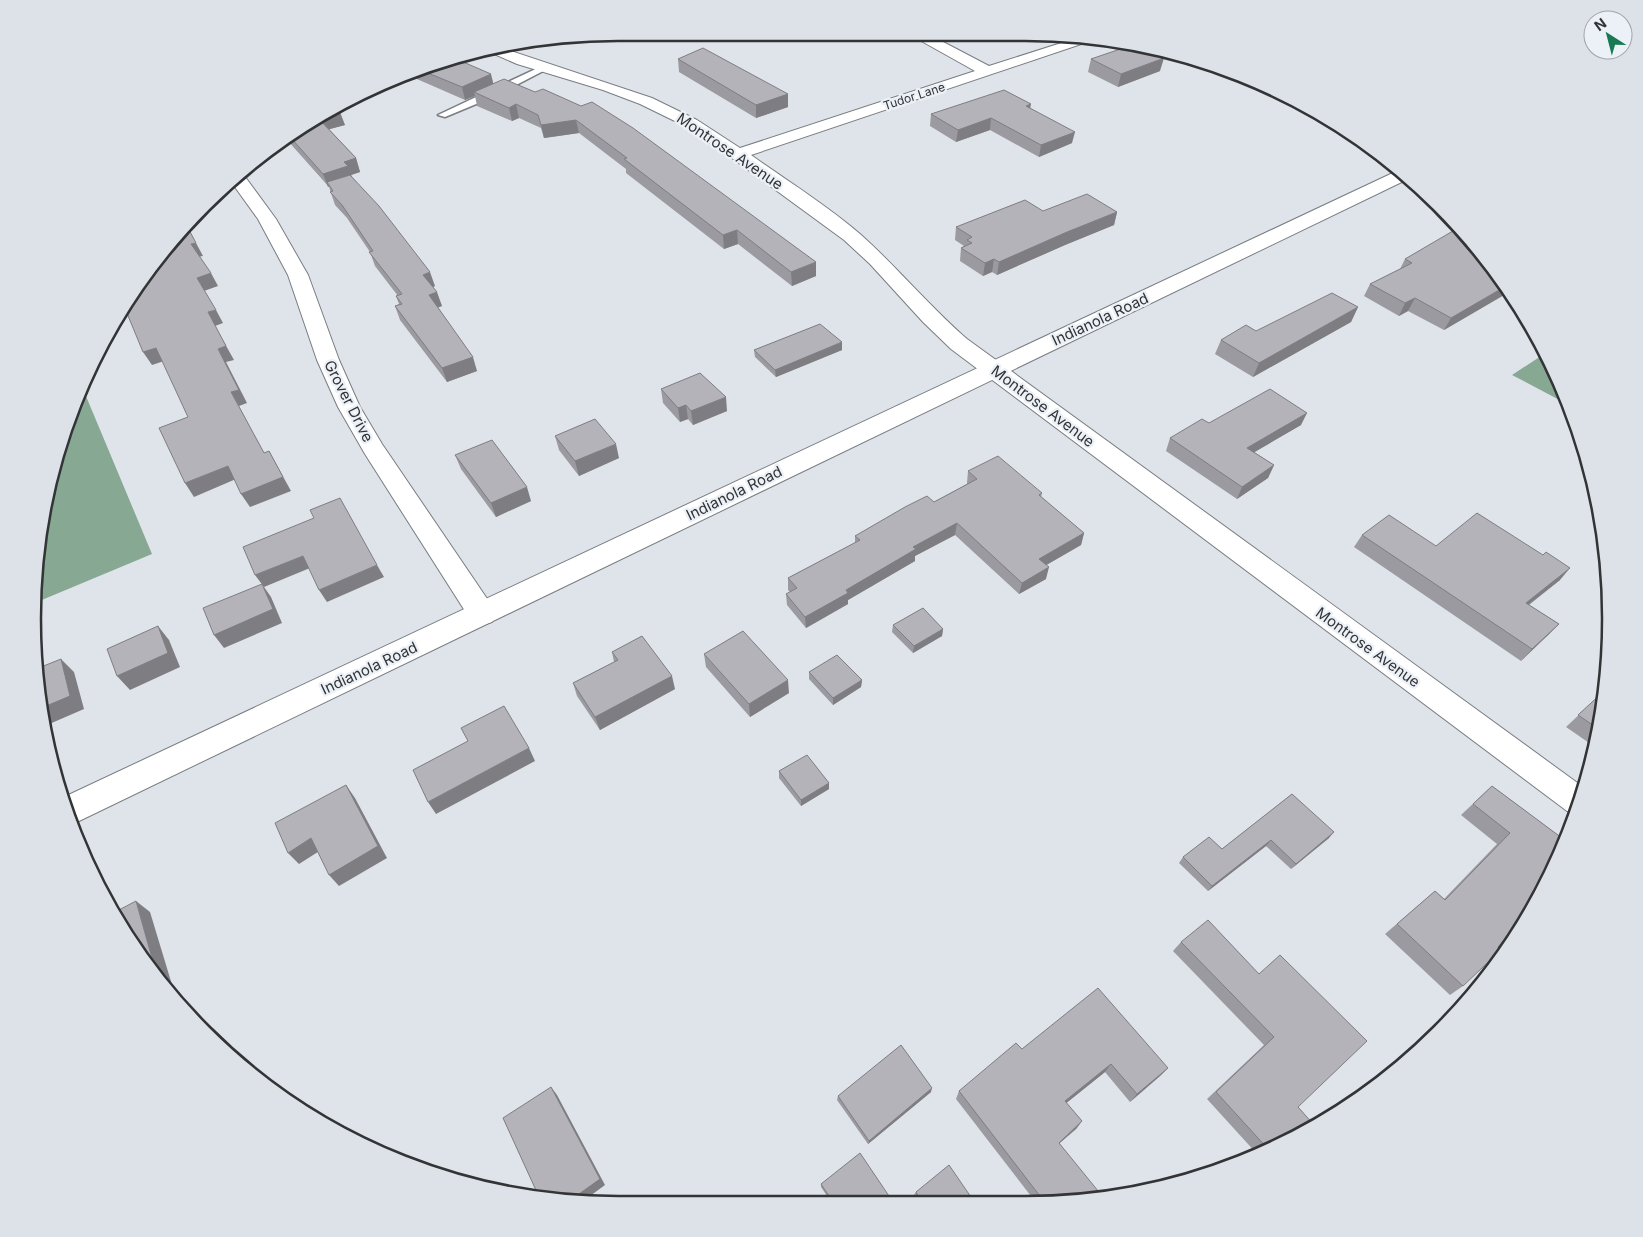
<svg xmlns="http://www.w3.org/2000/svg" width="1643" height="1237" font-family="Inter,sans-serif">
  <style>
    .forest { fill: #87a892 }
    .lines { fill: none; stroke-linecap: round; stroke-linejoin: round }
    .service-casing { stroke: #787d82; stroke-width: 3 }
    .minor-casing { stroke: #787d82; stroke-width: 2 }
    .tertiary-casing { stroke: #787d82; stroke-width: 2 }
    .service { fill: #fff; fill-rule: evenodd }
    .minor { fill: #fff; fill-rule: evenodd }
    .tertiary { fill: #fff; fill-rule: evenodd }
    .wall { fill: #9b9aa0 }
    .shaded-wall { fill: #7e7d82 }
    .building { fill: #b4b3ba; stroke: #7e7d82 }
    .labels { text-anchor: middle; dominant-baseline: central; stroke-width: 4.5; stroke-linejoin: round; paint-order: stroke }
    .far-street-label { font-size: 12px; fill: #323436; stroke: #ecf1f8 }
    .street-label { font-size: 15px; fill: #323436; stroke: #ecf1f8 }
    .rim { fill: none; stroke: #323436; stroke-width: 2.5 }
  </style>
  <rect width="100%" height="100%" fill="#dfe4ea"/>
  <path class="forest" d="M1544 354 1566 394 1569 405 1512 375Z
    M83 389 152 554 37 602 44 504Z"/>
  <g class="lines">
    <g class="service-casing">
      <path id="service" d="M542 66 549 68 493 97 445 117 438 115Z"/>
    </g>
    <g class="minor-casing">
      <path id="minor" d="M907 33H926L989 66 1080 37 1096 39 751 155C786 180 828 206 860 234 897 267 929 306 967 339L1583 787 1575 814 1567 811 951 349 923 322 870 264 844 240 732 158 685 126 640 104 603 90 517 64 485 50 502 48 652 98 697 120 740 148 975 71Z
        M243 174 276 219 308 275 339 360 360 407 382 444 492 606 496 614 492 622 482 625 472 622 365 454 338 407 317 360 288 275 258 219 232 183Z"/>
    </g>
    <g class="tertiary-casing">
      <path id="tertiary" d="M1397 171 1408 179 77 822 72 824 62 798Z"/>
    </g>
    <use href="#service" class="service"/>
    <use href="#minor" class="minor"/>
    <use href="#tertiary" class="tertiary"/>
  </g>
  <path class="wall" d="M984 34H1023L1001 41Z
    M1153 49 1176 53 1200 62 1189 66 1153 51Z
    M454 58 494 84 535 92 816 276 792 286 738 244 724 249 626 173V169L579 133 544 138 541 128 519 118 512 121 477 106 475 96 465 100 410 76Z
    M678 59 788 94V107L756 118 679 72Z
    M1091 59 1160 71 1118 87 1088 72Z
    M1288 96 1302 103 1288 97Z
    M1030 109 1072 143 1039 157 990 130 956 142 930 126 931 114Z
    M325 111 345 125 329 129 356 158 360 172 351 175 353 178 435 286 433 287 442 306 438 307 477 371 447 382 400 320 395 306 399 304 396 296H398L375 266 370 252 347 218 335 205 329 187 288 141H286Z
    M1043 211 1117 212 1114 225 1065 245 997 275 992 272 983 276 960 261 961 248 964 246 955 240 956 227Z
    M1405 259 1504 295 1444 330 1408 311 1399 316 1364 296 1370 284 1400 269Z
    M1358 307 1351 322 1253 377 1215 354 1221 340Z
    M754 350H842L776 377 755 357Z
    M661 389 727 411 693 425 688 419 680 422 663 403Z
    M1209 423 1301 425 1254 452 1274 465 1268 478 1237 499 1166 451 1170 438Z
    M555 436 619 458 579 476 559 450Z
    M455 455 531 501 496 517 461 469Z
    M968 471 1042 493 1041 497 1084 533 1081 545 1046 565V579L1019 594 955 535 915 556V561L848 600V604L806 628 787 605 786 594 790 592 788 590V578L855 543V536L934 502 967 484V483Z
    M1362 535 1436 546 1560 580 1529 605 1559 624 1547 636 1521 661 1354 547Z
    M893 625 943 629 942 636 913 653 892 632Z
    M612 652 675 689 600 730 577 696 573 683 614 662Z
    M704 654 789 693 750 717 706 667Z
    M809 672 862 680 861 687 833 705 809 679Z
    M1603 692 1599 733 1595 747 1566 727Z
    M779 771 829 789 801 806 779 778Z
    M1492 786 1566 841 1463 986 1450 995 1385 934 1435 891 1444 899 1497 844 1461 815Z
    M1292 794 1329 838 1291 869 1266 846 1208 891 1179 863 1183 857 1222 849Z
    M1181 942 1259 974 1298 1107 1314 1125 1258 1155 1207 1099 1264 1045 1173 951Z
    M1022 1049 1168 1068 1160 1076 1130 1102 1105 1072 1066 1103 1082 1121 1076 1129 1059 1143 1100 1200H1034L956 1099 959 1091Z
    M931 1092 868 1144 837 1100 838 1096Z
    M821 1184 891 1199H829L821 1187Z
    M916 1192 973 1200H917L914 1195Z"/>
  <path class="shaded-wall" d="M1002 34H1023L1001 41Z
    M1164 58 1160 71 1118 87 1121 74Z
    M1191 58 1200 62 1189 66Z
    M491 74 494 86 474 92 475 96 465 100 462 87Z
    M788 94V107L756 118V105Z
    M516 104 519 118 512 121 509 108Z
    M1031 104 1029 115 1026 106Z
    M340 112 345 125 323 131 318 118Z
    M991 118 990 130 956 142 958 130Z
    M576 120 579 133 544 138 541 125Z
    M1075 132 1072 143 1039 157 1041 145Z
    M356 158 360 172 351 175 353 180 327 182 329 187H328L323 174 344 162Z
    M1117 212 1114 225 1065 245 997 275 999 262 1067 232Z
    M737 230 738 244 724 249 723 235Z
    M196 243 203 256 198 257 191 244Z
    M994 259 992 272 983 276 985 263Z
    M816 262V276L792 286 791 272Z
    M430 272 435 286 428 289 423 275Z
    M211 273 218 286 204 291 197 278Z
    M1506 286 1508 289 1504 295 1444 330 1451 318Z
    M437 292 442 306 434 309 429 295Z
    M1415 298 1408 311 1399 316 1405 303Z
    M1358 307 1351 322 1253 377 1259 363Z
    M216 310 223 323 215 326 234 360 226 362 247 403 239 406 272 466 231 392 208 312Z
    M842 342V350L776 377 775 370Z
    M156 348 164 361 152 365 143 352Z
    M473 357 477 371 447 382 442 368Z
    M726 397 727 411 693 425 691 411Z
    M686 405 688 419 680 422 678 408Z
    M1307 413 1301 425 1241 460 1247 448Z
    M616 444 619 458 579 476 575 461Z
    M269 451 291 491 250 507 241 494Z
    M1274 465 1268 478 1237 499 1242 487Z
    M228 466 236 479 194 497 185 483Z
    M527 487 531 501 496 517 491 503Z
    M957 523 955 535 915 556V561L848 600V604L806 628 805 617 913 547Z
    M1084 533 1081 545 1036 571 1039 559Z
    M303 556 310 568 264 587 271 597 282 623 224 648 214 635 264 587 255 575Z
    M377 565 384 577 327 602 319 590Z
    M1049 567 1046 579 1019 594 1022 583Z
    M1570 568 1560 580 1515 615 1526 603Z
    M1559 624 1547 636 1521 661 1532 649Z
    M158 626 169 640 180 667 130 690 117 676Z
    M943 629 942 636 913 653 914 646Z
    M61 659 74 672 84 709 47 725 44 707Z
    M672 676 675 689 600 730 595 717Z
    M788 680 789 693 750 717 749 704Z
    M862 680 861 687 833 705V698Z
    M529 748 535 761 436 814 428 802Z
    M829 783V789L801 806V800Z
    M346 785 355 798 387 858 339 886 329 875Z
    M1334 832 1329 838 1291 869 1296 864Z
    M311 838 321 850 299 864 288 853Z
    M1271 840 1266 846 1208 891 1212 886Z
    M136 901 150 912 173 988 169 990 157 976Z
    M1111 1064 1105 1072 1059 1109 1065 1101Z
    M1168 1068 1160 1076 1130 1102 1137 1094Z
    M551 1087 557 1095 605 1185 586 1199H572Z
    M932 1088 931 1092 868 1144 869 1141Z
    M1082 1121 1076 1129 1053 1149 1059 1143Z"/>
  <path class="building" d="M1132 45 1137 46 1164 58 1121 74 1091 59Z
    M703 48 788 94 756 105 678 59Z
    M454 58 491 74 462 87 423 71Z
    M504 79 535 92 543 89 581 106 592 102 633 128 816 262 791 272 737 230 723 235 624 159 627 158 576 120 541 125 538 115 516 104 509 108 474 92Z
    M1004 90 1031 104 1026 106 1075 132 1041 145 991 118 958 130 931 114Z
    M335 107 340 112 318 118 356 158 344 162 348 166 323 174 291 138 325 111Z
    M350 175 379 206 430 272 423 275 437 292 429 295 473 357 442 368 395 306 402 304 396 296 402 294 369 252 373 251 342 205 330 192 333 191 327 182Z
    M1087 194 1117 212 1067 232 999 262 994 259 985 263 961 248 972 243 967 240 972 237 956 227 1025 200 1043 211Z
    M187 226 196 243 191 244 211 273 197 278 216 310 208 312 226 346 218 349 239 390 231 392 264 453 269 451 283 477 241 494 228 466 185 483 159 428 188 417 156 348 143 352 124 306 131 293Z
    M1458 228 1506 286 1451 318 1415 298 1405 303 1370 284 1412 263 1405 259Z
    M1332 293 1358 307 1259 363 1221 340 1246 325 1256 331Z
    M820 324 842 342 775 370 754 350Z
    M700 373 726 397 691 411 686 405 678 408 661 389Z
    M1270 389 1307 413 1247 448 1274 465 1242 487 1170 438 1202 419 1209 423Z
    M595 419 616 444 575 461 555 436Z
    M492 440 527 487 491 503 455 455Z
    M998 456 1042 493 1039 495 1084 533 1039 559 1049 567 1022 583 957 523 913 547 916 549 846 590 848 593 805 617 786 594 797 588 788 578 860 540 855 536 905 507 927 496 934 502 977 479 968 471Z
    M340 498 377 565 319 590 303 556 255 575 243 547 314 518 310 510Z
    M1477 513 1543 555 1546 552 1570 568 1526 603 1559 624 1532 649 1362 535 1389 515 1436 546Z
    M262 584 273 609 214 635 203 608Z
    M923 608 943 629 914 646 893 625Z
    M158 626 168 653 117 676 107 649Z
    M743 631 788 680 749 704 704 654Z
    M642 636 672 676 595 717 573 683 618 660 612 652Z
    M837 655 862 680 833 698 809 672Z
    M61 659 70 696 44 707 36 669Z
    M1603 692 1600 730 1578 715Z
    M504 706 529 748 428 802 413 770 468 741 461 728Z
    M807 755 829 783 801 800 779 771Z
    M346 785 378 846 329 875 311 838 288 853 275 823Z
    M1492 786 1566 841 1529 912 1498 947 1501 950 1463 986 1397 924 1435 891 1445 900 1510 833 1473 804Z
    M1292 794 1334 832 1296 864 1271 840 1212 886 1183 857 1209 837 1222 849Z
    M136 901 157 976 131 944 115 912Z
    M1208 920 1259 974 1280 955 1367 1041 1298 1107 1314 1125 1268 1149 1216 1092 1274 1037 1181 942Z
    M1098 988 1168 1068 1137 1094 1111 1064 1065 1101 1082 1121 1059 1143 1103 1197 1100 1200H1043L959 1091 1016 1043 1022 1049Z
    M901 1045 932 1088 869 1141 838 1096Z
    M551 1087 600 1179 572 1199H540L503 1118Z
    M860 1153 891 1199H831L821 1184Z
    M949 1165 973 1200H920L916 1192Z"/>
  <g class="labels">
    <g class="far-street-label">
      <text transform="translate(914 96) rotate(-18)">Tudor Lane</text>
    </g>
    <g class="street-label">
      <text transform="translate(730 151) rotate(34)">Montrose Avenue</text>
      <text transform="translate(1100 319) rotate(-25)">Indianola Road</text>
      <text transform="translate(349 401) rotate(63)">Grover Drive</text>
      <text transform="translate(1043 406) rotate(37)">Montrose Avenue</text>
      <text transform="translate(734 493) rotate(-26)">Indianola Road</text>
      <text transform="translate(1368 647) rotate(36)">Montrose Avenue</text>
      <text transform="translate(369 668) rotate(-25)">Indianola Road</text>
    </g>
  </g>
  <path d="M0 0H1643V1237H0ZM618 41H1025A577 577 0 0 1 1602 618V619A577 577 0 0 1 1025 1196H618A577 577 0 0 1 41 619V618A577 577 0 0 1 618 41Z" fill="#dde2e8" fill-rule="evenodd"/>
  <path class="rim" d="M618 41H1025A577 577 0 0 1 1602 618V619A577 577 0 0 1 1025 1196H618A577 577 0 0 1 41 619V618A577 577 0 0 1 618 41Z"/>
  <g transform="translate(1608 35) rotate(324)"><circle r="24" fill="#ecf1f8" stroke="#a2a5aa"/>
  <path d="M0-4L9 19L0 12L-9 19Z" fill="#177a52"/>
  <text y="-8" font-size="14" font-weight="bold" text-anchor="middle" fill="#323436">N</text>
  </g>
</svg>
